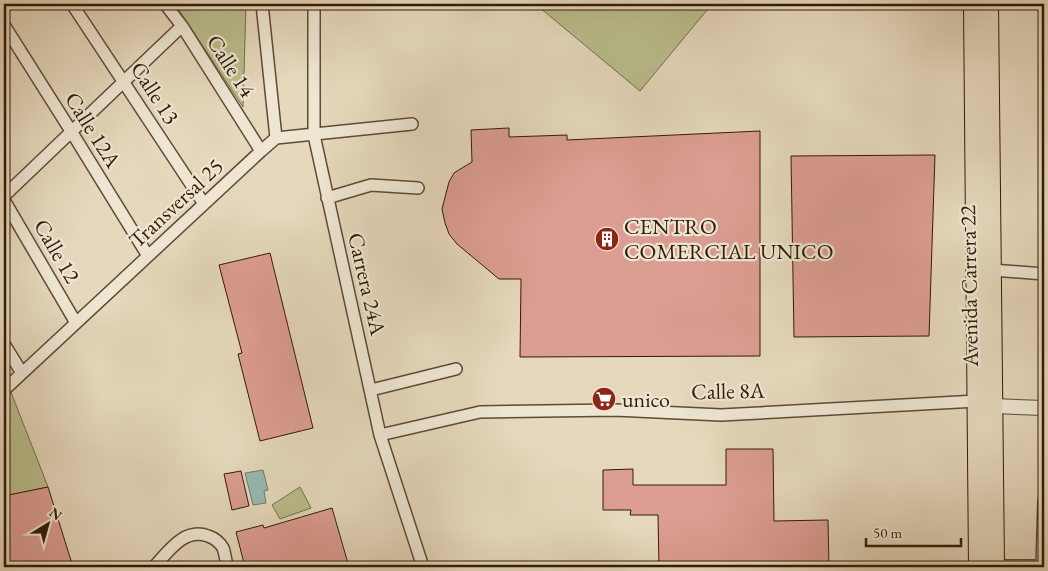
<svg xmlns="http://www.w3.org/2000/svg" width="1048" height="571" font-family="'EB Garamond',serif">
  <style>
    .green { fill: #babd8d; stroke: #766c4a }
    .water { fill: #96bab1; stroke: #6e7a6d }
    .building { fill: #dc9d92; stroke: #321b07 }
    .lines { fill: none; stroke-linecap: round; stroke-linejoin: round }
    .minor-casing { stroke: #5f4a34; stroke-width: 14 }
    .tertiary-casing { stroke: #5f4a34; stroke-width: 16 }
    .primary-casing { stroke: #321b07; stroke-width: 20 }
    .minor { stroke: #eee6d3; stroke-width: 11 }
    .tertiary { stroke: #eee6d3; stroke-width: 14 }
    .primary { stroke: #e5d8bc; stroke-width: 18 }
    .labels { text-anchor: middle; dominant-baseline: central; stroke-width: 4.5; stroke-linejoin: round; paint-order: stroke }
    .street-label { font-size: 22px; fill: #321b07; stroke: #eee6d3 }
    .poi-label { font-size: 22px; fill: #321b07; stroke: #eee6d3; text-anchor: start }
  </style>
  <rect width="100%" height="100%" fill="#e5d8bc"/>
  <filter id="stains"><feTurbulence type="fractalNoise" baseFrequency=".004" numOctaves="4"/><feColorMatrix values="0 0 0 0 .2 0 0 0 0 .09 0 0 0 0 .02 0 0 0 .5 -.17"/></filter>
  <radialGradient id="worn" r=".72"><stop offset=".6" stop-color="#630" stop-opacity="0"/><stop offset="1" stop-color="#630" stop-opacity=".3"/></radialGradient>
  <path class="green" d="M175 4H246L243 107Z
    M541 4H712L640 91 539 7Z
    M7 382 48 487 4 496V385Z
    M300 487 311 508 280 519 272 505Z"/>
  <path class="water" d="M263 470 268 490 264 491 266 503 253 505 245 473Z"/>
  <path class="building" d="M509 128V137L567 135V140L760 131V356L520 357 521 279H499L457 244 449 234 445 223 442 209 449 182 454 173 462 168 472 162 471 130Z
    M935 155 929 336 794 337 791 156Z
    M270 253 313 428 260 441 238 354 242 353 219 265Z
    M726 449H773L774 521 828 520 829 567H659L658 515H630L631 510H603V470L633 469V485H726Z
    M241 471 249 506 232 510 224 474Z
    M48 487 73 567H4V496Z
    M332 508 349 567H245L236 532 263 525 264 528Z"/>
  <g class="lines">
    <g class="minor-casing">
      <path id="minor" d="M72 4 204 204
        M165 4 182 26 261 151
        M262 4 276 138
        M314 4V135L380 435 423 567
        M4 25 71 131 148 256
        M4 196 182 26
        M327 198 371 185 418 188
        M4 200 76 323
        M992 270 1044 274
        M4 344 22 373
        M4 390 261 151 276 138 412 124
        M371 390 456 369
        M380 435 480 412 615 410 721 415 977 401
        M995 566H1044
        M1042 566 1044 501
        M154 567C168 552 184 527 208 536 214 538 219 541 223 548 225 553 226 561 227 567"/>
    </g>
    <g class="tertiary-casing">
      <path id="tertiary" d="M993 406 1044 408"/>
    </g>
    <g class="primary-casing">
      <path id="primary" d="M973 4 978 567
        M989 4 995 567"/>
    </g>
    <use href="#minor" class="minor"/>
    <use href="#tertiary" class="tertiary"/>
    <use href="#primary" class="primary"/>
  </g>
  <defs>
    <g id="building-disc" transform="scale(1.25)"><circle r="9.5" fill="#8f2418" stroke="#eee6d3"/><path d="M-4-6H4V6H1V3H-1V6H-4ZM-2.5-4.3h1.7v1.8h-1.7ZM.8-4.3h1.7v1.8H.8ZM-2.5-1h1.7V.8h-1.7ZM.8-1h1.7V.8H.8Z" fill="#fff"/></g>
    <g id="supermarket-disc" transform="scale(1.25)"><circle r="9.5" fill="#8f2418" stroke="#eee6d3"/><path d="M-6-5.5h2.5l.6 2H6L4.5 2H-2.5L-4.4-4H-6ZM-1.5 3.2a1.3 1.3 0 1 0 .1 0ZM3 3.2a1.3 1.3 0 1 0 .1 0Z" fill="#fff"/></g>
  </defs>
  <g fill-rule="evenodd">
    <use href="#building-disc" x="607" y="239"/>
    <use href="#supermarket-disc" x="604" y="399"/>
  </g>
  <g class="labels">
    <g class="street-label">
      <text transform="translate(231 66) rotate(57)">Calle 14</text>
      <text transform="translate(155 93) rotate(57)">Calle 13</text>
      <text transform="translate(93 130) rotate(58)">Calle 12A</text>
      <text transform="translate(176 203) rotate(-43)">Transversal 25</text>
      <text transform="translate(57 251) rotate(60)">Calle 12</text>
      <text transform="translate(367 284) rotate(77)">Carrera 24A</text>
      <text transform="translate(969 286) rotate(-91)">Avenida Carrera 22</text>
      <text transform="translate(728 391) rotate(-1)">Calle 8A</text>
    </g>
    <g class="poi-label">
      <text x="624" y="226">CENTRO<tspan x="624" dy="25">COMERCIAL UNICO</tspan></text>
      <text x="622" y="399">unico</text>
    </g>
  </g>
  <rect width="1048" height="571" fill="none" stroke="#e5d8bc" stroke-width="20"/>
  <rect x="5" y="5" width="1038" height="561" fill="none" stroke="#321b07" stroke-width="2.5"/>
  <rect x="10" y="10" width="1028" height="551" fill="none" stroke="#321b07"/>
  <g transform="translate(48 524) rotate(37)" stroke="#eee6d3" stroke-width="4" paint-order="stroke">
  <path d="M0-4L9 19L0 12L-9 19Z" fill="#321b07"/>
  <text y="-8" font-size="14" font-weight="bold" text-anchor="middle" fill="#321b07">N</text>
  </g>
  <path d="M866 538v8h95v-8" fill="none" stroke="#321b07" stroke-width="2.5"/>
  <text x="873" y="538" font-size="15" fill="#321b07" stroke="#eee6d3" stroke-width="4" paint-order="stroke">50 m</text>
  <rect width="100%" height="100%" filter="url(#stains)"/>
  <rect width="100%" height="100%" fill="url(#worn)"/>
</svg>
